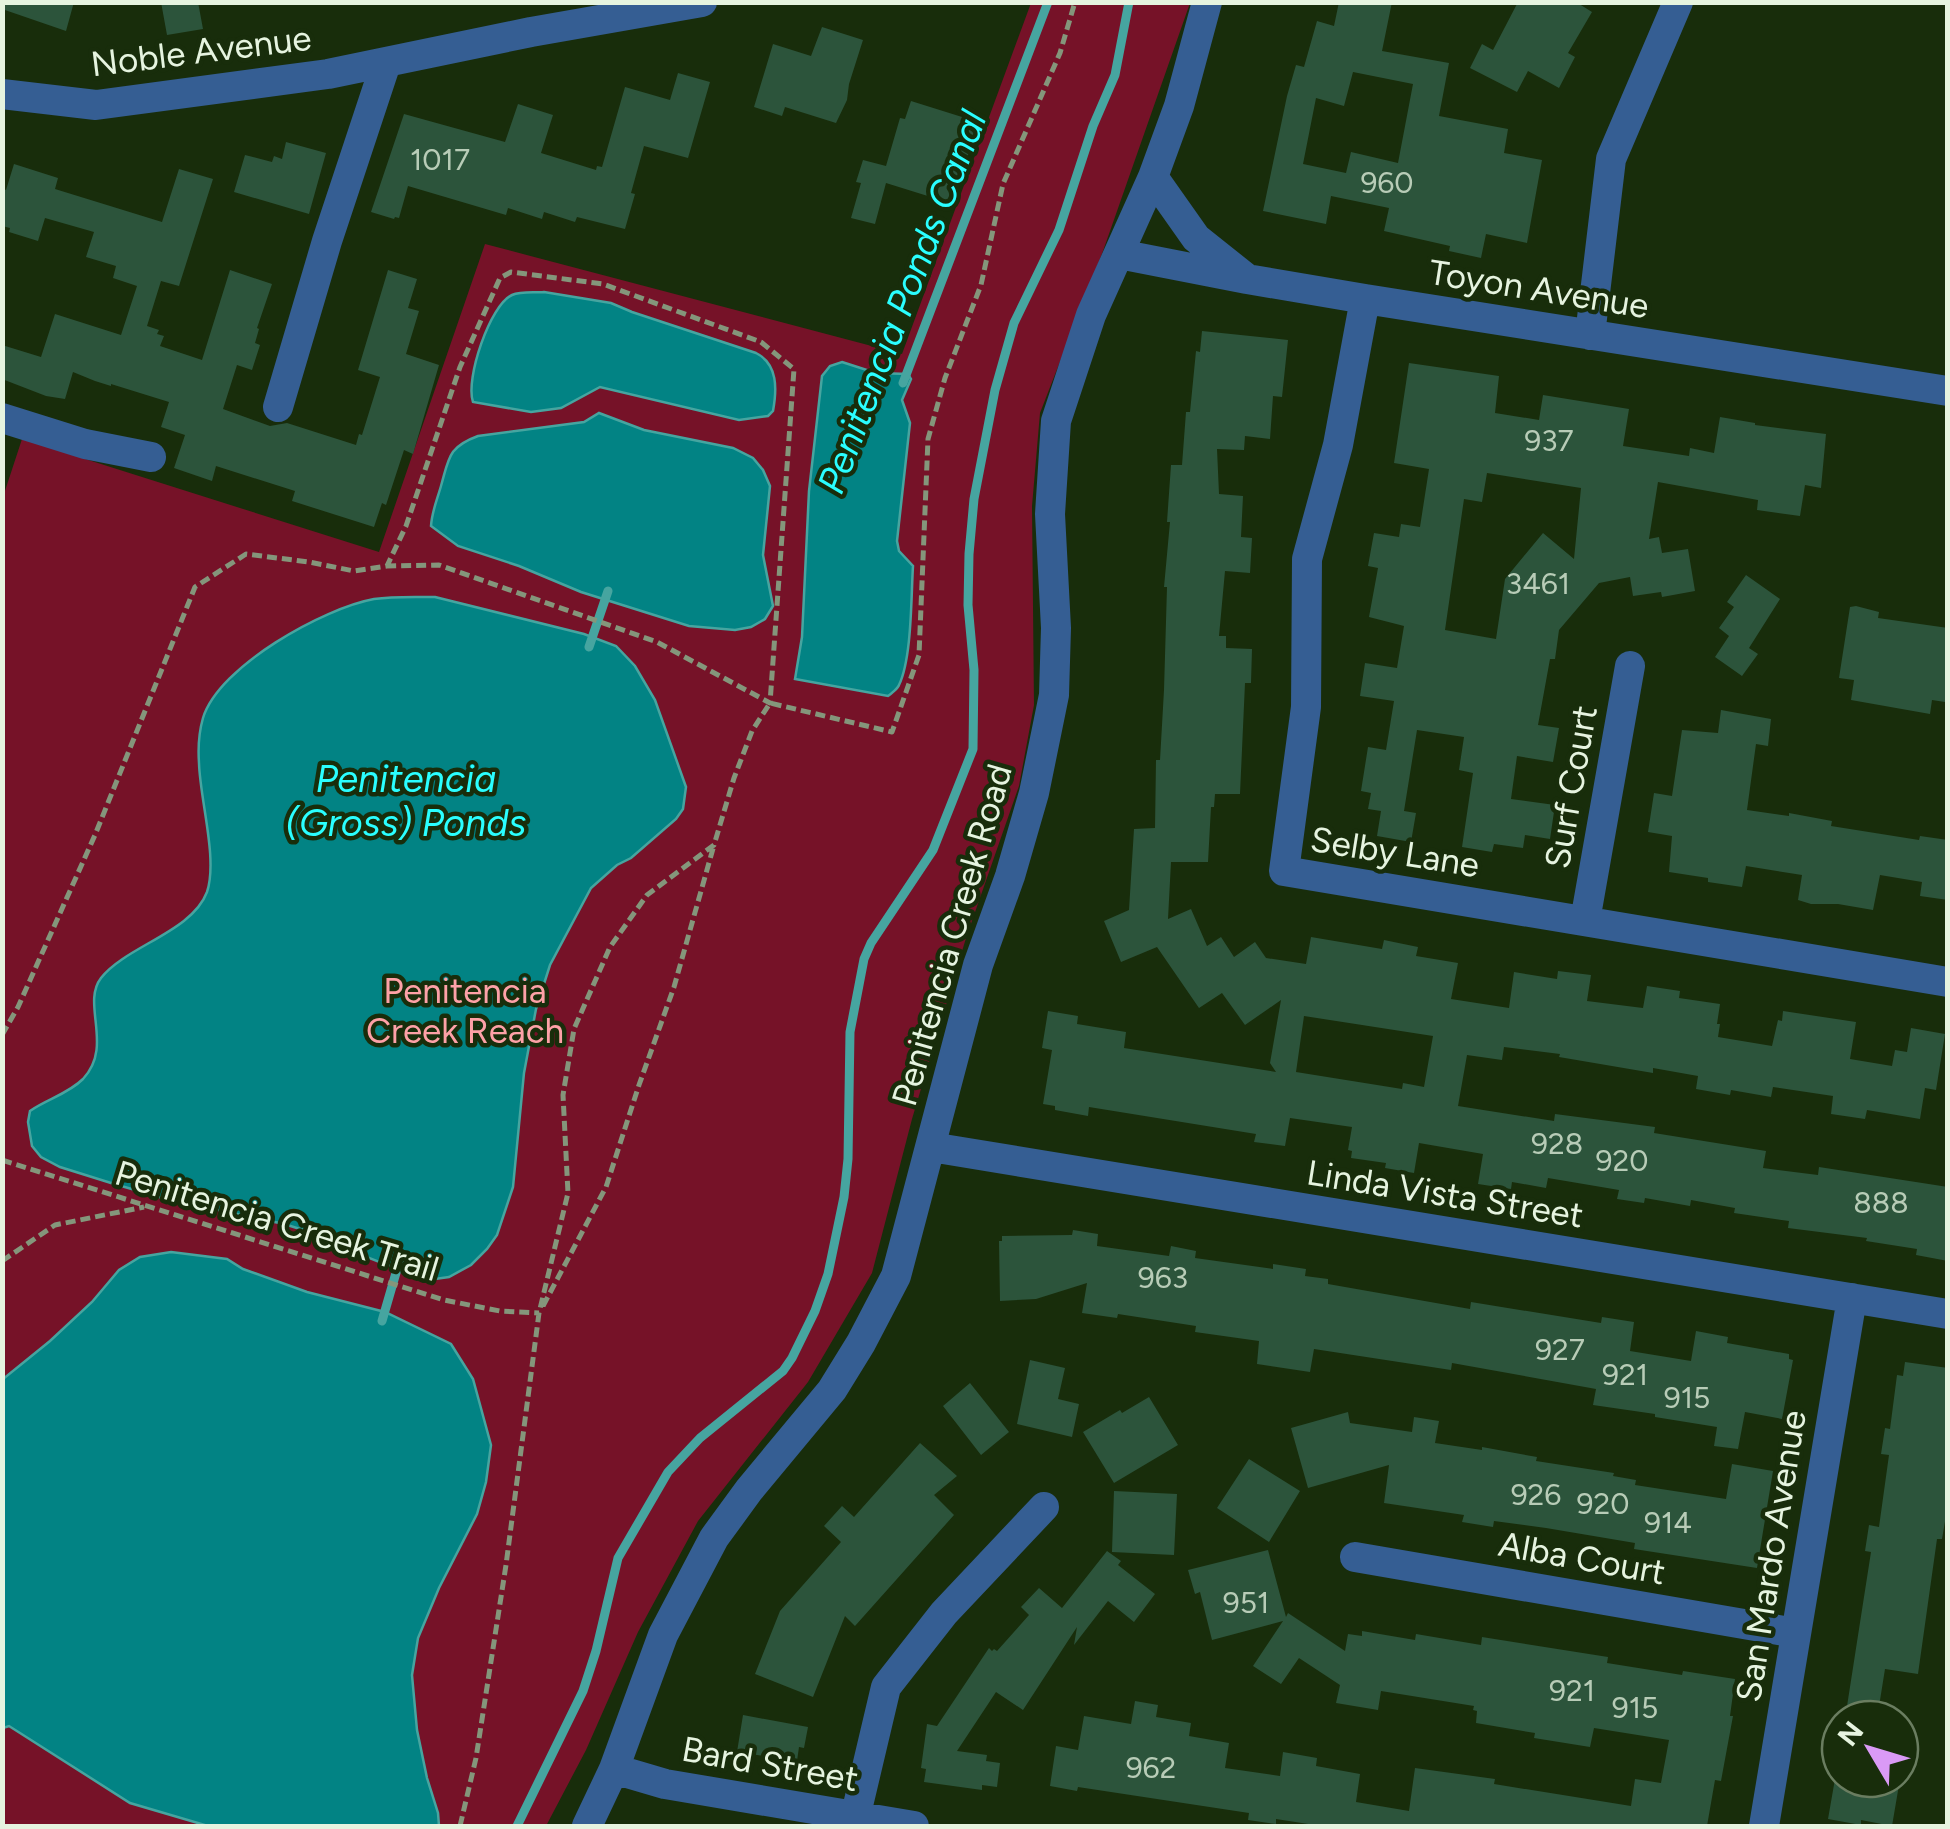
<svg xmlns="http://www.w3.org/2000/svg" width="1950" height="1829" font-family="Figtree,sans-serif">
  <style>
    .green { fill: #761228 }
    .water { fill: #028384; stroke: #46a5a0; stroke-width: 2.5 }
    .lines { fill: none; stroke-linecap: round; stroke-linejoin: round }
    .stream { stroke: #46a5a0; stroke-width: 9 }
    .building { fill: #2c543b; fill-rule: evenodd }
    .path { stroke: #84967b; stroke-width: 5; stroke-dasharray: 10 5; stroke-linecap: butt }
    .minor { stroke: #355e93; stroke-width: 30 }
    .labels { text-anchor: middle; dominant-baseline: central; stroke-width: 9; stroke-linejoin: round; paint-order: stroke }
    .number-label { font-size: 30px; fill: #b8ccb7 }
    .street-label { font-size: 35px; fill: #e6f4e0; stroke: #182d0b }
    .park-label { font-size: 35px; fill: #fea1a7; stroke: #182d0b }
    .water-label { font-size: 38px; font-style: italic; fill: #2afeff; stroke: #182d0b }
  </style>
  <rect width="100%" height="100%" fill="#182d0b"/>
  <path class="green" d="M1031 3H1190L1103 251 1040 413 1032 506 1034 705 1019 786 966 938 912 1119 872 1273 808 1382 698 1521 638 1632 586 1750 546 1826H3L2 500 22 439 379 552 485 244 902 354Z"/>
  <path class="water" d="M544 292 611 303 632 312 756 353C778 364 777 389 773 411L768 416 739 420 600 387 561 408 531 412 473 402C465 379 490 305 512 295 521 291 534 293 544 292Z
    M842 362 876 373 908 374 911 379 902 400 910 423 897 541 899 551 913 566C911 597 912 658 899 685 898 688 891 694 888 696L795 679 802 637 809 491 822 376 830 366Z
    M599 413 644 430 733 448 753 458 763 470 770 486 763 555 773 606 765 619 751 627 735 630 689 626 581 592 519 566 458 546 431 526C432 511 437 500 441 486 449 458 448 447 478 436L584 422Z
    M435 597 584 634 616 646 635 666 655 700 686 787 683 809 676 819 631 858 617 865 591 888 550 965 536 1009 524 1073 513 1187 497 1235 487 1249 471 1265 449 1277 435 1279 415 1276 369 1258 345 1243 284 1224 166 1199 111 1183 60 1167 41 1157 32 1146 28 1122 30 1111C47 1099 68 1094 83 1079 114 1046 81 1004 101 978 126 946 192 932 207 892 218 859 200 800 199 763 198 749 199 732 203 718 219 666 324 608 374 599 394 596 415 597 435 597Z
    M171 1252 227 1259 243 1269 307 1292 385 1312 451 1344 473 1379 491 1445 486 1482 477 1514 439 1588 418 1638 412 1675 417 1730 427 1778 438 1813 439 1826H208L130 1803 9 1726 3 1728V1379L50 1341 92 1302 119 1270 140 1257Z"/>
  <g class="lines">
    <path class="stream" d="M903 383 1048 2
      M589 647 608 591
      M382 1321 400 1259
      M517 1826 583 1691 596 1651 618 1558 668 1472 700 1438 783 1371 792 1358 815 1311 828 1274 844 1197 848 1159 850 1032 864 959 871 943 933 850 973 749 974 670 968 605 969 554 974 499 995 390 1014 323 1059 230 1093 126 1115 75 1129 2"/>
  </g>
  <path class="building" d="M2 2H74L66 31 2 9Z
    M161 2H198L203 29 167 35Z
    M1339 2H1392L1382 51 1449 63 1439 116 1508 129 1504 153 1542 160 1527 243 1486 234 1481 258 1449 251 1450 246 1384 231 1389 208 1331 196 1326 224 1263 211 1287 96 1296 65 1304 67 1317 21 1334 26ZM1353 72 1413 84 1398 163 1351 152 1346 173 1303 164 1316 98 1344 106Z
    M1518 2H1576L1592 12 1568 53 1575 57 1559 88 1528 71 1517 92 1470 68 1482 44 1493 50Z
    M822 27 863 40 849 84 847 100 836 123 785 107 782 116 754 107 773 44 811 56Z
    M678 73 710 82 688 158 644 146 631 193 635 194 625 229 577 217 575 222 544 212 542 219 508 208 506 215 408 186 399 218 395 217 394 219 371 212 404 114 505 142 518 104 553 115 541 153 596 170 597 166 602 167 625 87 670 100Z
    M911 101 978 122 959 185 955 184 954 188 952 187 947 202 886 183 875 224 851 218 861 183 856 182 863 160 886 166 900 118 905 119Z
    M286 142 326 153 309 214 234 192 245 155 272 162 274 156 282 159Z
    M14 164 58 178 55 189 162 222 179 169 213 179 179 286 161 281 147 326 159 330 157 334 164 336 160 346 202 360 230 270 272 284 257 328 259 329 255 343 260 345 252 370 237 365 223 409 270 426 287 423 356 445 359 434 362 435 380 377 358 370 388 270 417 279 408 308 419 311 406 354 439 365 413 454 404 450 386 505 382 503 374 527 292 501 295 491 216 466 212 481 174 468 185 435 161 427 169 402 111 384V386L95 381 73 372 65 399 46 396 2 379V345L41 357 55 314 121 335 137 286 113 278 116 266 86 257 94 232 45 218 38 241 9 232 10 228 2 226V188L6 190Z
    M1202 331 1288 340 1282 397 1273 396 1270 439 1245 436 1244 450 1217 449 1219 494 1243 496 1241 537 1252 538 1250 573 1225 571 1219 636H1226V648L1252 649 1251 683H1245L1240 794H1215L1214 807H1211L1208 862H1171L1168 919 1191 909 1207 946 1221 937 1234 957 1255 942 1266 958 1306 964 1311 937 1382 949 1384 940 1418 947 1416 956 1458 963 1451 999 1509 1008 1514 972 1557 979 1558 971 1591 975 1587 1001 1643 1008 1647 986 1680 991 1679 998 1720 1004 1717 1024H1720L1718 1037 1772 1046 1778 1020 1782 1021 1783 1011 1856 1022 1850 1059 1892 1066 1895 1050 1907 1052 1911 1028 1945 1034 1936 1090 1925 1088 1920 1119 1867 1110 1865 1119 1831 1114 1833 1096 1773 1087 1771 1097 1731 1090 1730 1095 1696 1089 1698 1076 1653 1068V1073L1559 1057 1560 1054 1504 1047 1502 1060 1467 1055 1458 1106 1554 1121 1555 1114 1655 1127 1654 1133 1766 1151 1763 1168 1818 1175 1819 1167 1948 1187V1261L1916 1255 1917 1249 1866 1241 1867 1238 1788 1228 1789 1221 1734 1213 1735 1208 1691 1200 1690 1206 1645 1198 1644 1203 1617 1199 1619 1190 1548 1178 1546 1188 1512 1182 1511 1189 1478 1184 1483 1154 1419 1143 1414 1173 1385 1168 1386 1163 1351 1158 1352 1151 1348 1150 1352 1127 1290 1118 1285 1146 1254 1142 1256 1134 1089 1107 1088 1116 1055 1110V1106L1043 1104 1052 1050 1042 1048 1048 1011 1078 1016 1077 1024 1126 1032 1124 1048 1276 1072 1270 1063 1281 1000 1245 1025 1222 993 1199 1008 1157 947 1121 962 1104 921 1129 910 1134 829 1155 828 1156 760H1160L1164 690 1167 587H1164L1170 522H1167L1171 465H1182L1186 412H1190L1196 351 1200 352ZM1304 1016 1433 1036 1424 1087 1403 1083 1402 1089 1296 1072Z
    M1409 363 1499 376 1495 413 1539 420 1543 395 1629 409 1623 446 1689 456 1690 448 1714 453 1720 417 1755 423V425L1826 434 1821 488 1805 485 1800 516 1757 510 1758 500 1658 482 1649 539 1659 537 1662 553 1688 549 1695 591 1662 597 1661 592 1633 596 1630 577 1599 583 1559 630 1555 659H1550L1538 725 1559 728 1553 762 1517 756 1511 799 1555 805 1550 839 1525 835 1523 848 1494 844 1492 852 1462 847 1473 773 1459 770 1464 737 1417 730 1404 811 1416 813 1411 842 1377 836 1381 811 1368 809 1371 793 1361 791 1368 747 1386 750 1394 701 1360 696 1365 663 1397 668 1404 626 1369 617 1378 568 1368 566 1374 533 1399 537 1401 524 1420 527 1429 469 1394 463ZM1487 473 1581 488 1574 559 1543 533 1505 579 1496 639 1445 630 1464 499 1482 502Z
    M1746 575 1780 599 1749 648 1758 654 1742 676 1715 657 1729 636 1719 628 1734 607 1727 602Z
    M1856 606 1879 612 1878 618 1948 628V688L1945 702 1932 700 1930 714 1851 700 1854 680 1839 678 1850 607Z
    M1721 710 1771 719 1768 746 1756 744 1747 810 1789 816V813L1832 821 1831 826 1919 840 1920 836 1948 840V900L1920 896 1922 882 1880 875 1873 910 1838 904H1811L1798 900 1802 875 1746 866 1742 887 1708 882V878L1669 872 1672 836 1648 832 1654 793 1672 796 1682 730 1718 733Z
    M1073 1230 1098 1234 1097 1246 1169 1256 1171 1246 1196 1251 1195 1258 1273 1269V1264L1306 1269 1305 1276 1328 1279V1284L1470 1309 1471 1302 1601 1323 1602 1317 1634 1322 1630 1351 1691 1361 1696 1331 1728 1337 1727 1343 1789 1354V1359L1793 1360 1782 1419 1745 1412 1738 1449 1714 1446 1717 1427 1655 1417V1414L1593 1405 1596 1389 1452 1363 1451 1370 1314 1349 1310 1372 1257 1364 1259 1341 1195 1332 1196 1326 1118 1314 1117 1318 1082 1313 1087 1283 1036 1299 1000 1301 999 1241H1002V1236L1072 1235Z
    M1030 1360 1065 1368 1058 1399 1079 1404 1072 1437 1017 1424Z
    M1905 1362 1948 1368V1504L1942 1539H1937L1918 1674 1885 1669 1877 1719H1845L1871 1552 1865 1551 1869 1525 1879 1527 1889 1455 1881 1454 1885 1428 1890 1429 1897 1375 1903 1376Z
    M970 1383 1009 1432 981 1455 943 1406Z
    M1149 1397 1178 1445 1114 1483 1083 1432 1120 1410 1122 1413Z
    M1348 1412 1350 1423 1412 1432 1414 1417 1439 1421 1435 1443 1482 1450V1447L1537 1457 1536 1461 1614 1473 1613 1476 1636 1480 1635 1485 1726 1499 1732 1464 1773 1471 1757 1568 1634 1549 1635 1543 1546 1528 1494 1521 1493 1527 1462 1522 1464 1515 1384 1503 1389 1465 1308 1488 1291 1428Z
    M920 1443 957 1476 934 1495 954 1515 855 1626 845 1616 813 1697 755 1674 780 1611 841 1542 824 1526 842 1506 854 1517Z
    M1249 1459 1300 1491 1269 1542 1217 1508Z
    M1114 1491 1177 1494 1174 1555 1112 1552Z
    M1268 1550 1286 1617 1288 1613 1345 1651 1348 1634 1362 1636V1631L1415 1640 1416 1634 1481 1645 1482 1637 1608 1657 1607 1663 1682 1675 1683 1671 1735 1679 1730 1716H1733L1721 1781 1715 1780 1707 1826H1321L1276 1819V1824L1248 1820 1249 1813 1078 1787 1077 1791 1050 1786 1056 1746 1078 1750 1084 1716 1131 1724 1135 1701 1158 1705 1156 1717 1191 1723 1189 1736 1229 1743 1225 1768 1280 1776 1283 1752 1317 1758 1316 1766 1360 1774 1356 1802 1409 1811 1415 1768 1495 1779 1494 1784 1631 1806 1635 1779 1661 1783 1669 1740 1594 1728 1590 1747 1534 1738 1535 1733 1476 1723 1477 1711 1473 1710 1474 1706 1381 1691 1378 1710 1336 1703 1340 1685 1299 1658 1281 1684 1253 1666 1283 1621 1212 1640 1200 1592 1195 1594 1188 1570Z
    M1107 1551 1121 1561 1118 1565 1155 1594 1134 1622 1108 1601 1074 1645 1077 1627 1023 1710 996 1692 957 1751 987 1755 986 1761 1000 1763 997 1787 982 1785V1790L924 1782 926 1769 921 1768 927 1724 937 1726 989 1648 992 1651 994 1649 997 1651 1029 1615 1021 1607 1039 1588 1062 1608Z
    M743 1715 808 1727 804 1748 799 1747 797 1761 737 1752Z
    M1835 1779H1900L1892 1826 1861 1820V1825L1828 1819Z"/>
  <g class="lines">
    <path class="path" d="M2 1035 18 1007 95 835 195 587 246 554 309 562 354 571 387 566 406 526 460 367 500 278 511 272 603 284 761 342 794 369 770 703 657 642 439 565 387 566
      M2 1160 444 1300 500 1311 539 1313
      M2 1261 55 1225 144 1207
      M543 1306 606 1187 639 1085 674 987 714 845
      M460 1826 476 1758 506 1565 539 1313 568 1193 563 1095 574 1029 610 947 647 895 714 845 734 778 752 731 770 703 892 732 919 655 928 439 945 378 981 285 1003 184 1060 53 1075 2"/>
    <path class="minor" d="M2 94 96 105 328 74 531 32 702 2
      M1153 177 1196 238 1245 277
      M1119 254 1247 279 1365 299 1948 391
      M1365 299 1338 445 1307 559 1306 707 1284 871 1948 982
      M1590 335 1611 159 1678 2
      M278 407 327 241 386 63
      M2 418 85 444 151 457
      M1585 921 1630 666
      M931 1147 1948 1314
      M1355 1557 1796 1633
      M614 1769 665 1784 914 1826
      M855 1818 886 1687 944 1613 1044 1507
      M587 1826 614 1769 663 1635 714 1538 749 1490 832 1390 861 1343 896 1276 978 965 1010 876 1034 793 1054 695 1056 628 1050 514 1056 421 1091 315 1153 177 1179 106 1207 2
      M1764 1826 1852 1298"/>
  </g>
  <g class="labels">
    <g class="number-label">
      <text x="440" y="159">1017</text>
      <text x="1387" y="182">960</text>
      <text x="1549" y="440">937</text>
      <text x="1538" y="583">3461</text>
      <text x="1557" y="1143">928</text>
      <text x="1622" y="1160">920</text>
      <text x="1881" y="1202">888</text>
      <text x="1163" y="1277">963</text>
      <text x="1560" y="1349">927</text>
      <text x="1625" y="1374">921</text>
      <text x="1687" y="1397">915</text>
      <text x="1536" y="1494">926</text>
      <text x="1603" y="1503">920</text>
      <text x="1668" y="1522">914</text>
      <text x="1246" y="1602">951</text>
      <text x="1572" y="1690">921</text>
      <text x="1635" y="1707">915</text>
      <text x="1151" y="1767">962</text>
    </g>
    <g class="street-label">
      <text transform="translate(201 51) rotate(-7)">Noble Avenue</text>
      <text transform="translate(1539 289) rotate(9)">Toyon Avenue</text>
      <text transform="translate(1571 787) rotate(-80)">Surf Court</text>
      <text transform="translate(1395 852) rotate(9)">Selby Lane</text>
      <text transform="translate(952 935) rotate(-74)">Penitencia Creek Road</text>
      <text transform="translate(1445 1194) rotate(9)">Linda Vista Street</text>
      <text transform="translate(277 1221) rotate(17)">Penitencia Creek Trail</text>
      <text transform="translate(1771 1556) rotate(-81)">San Mardo Avenue</text>
      <text transform="translate(1582 1558) rotate(10)">Alba Court</text>
      <text transform="translate(770 1764) rotate(10)">Bard Street</text>
    </g>
    <g class="park-label">
      <text x="465" y="991">Penitencia<tspan x="465" dy="40">Creek Reach</tspan></text>
    </g>
    <g class="water-label">
      <text transform="translate(902 302) rotate(-69)">Penitencia Ponds Canal</text>
      <text x="406" y="779">Penitencia<tspan x="406" dy="44">(Gross) Ponds</tspan></text>
    </g>
  </g>
  <rect width="1950" height="1829" fill="none" stroke="#e6f4e0" stroke-width="10"/>
  <g transform="translate(1870 1749) rotate(308)"><circle r="48" fill="#182d0b" stroke="#6a7d60" stroke-width="2.5"/>
  <path d="M0-8L18 38L0 25L-18 38Z" fill="#da9af6"/>
  <text y="-15" font-size="28" font-weight="bold" text-anchor="middle" fill="#e6f4e0">N</text>
  </g>
</svg>
